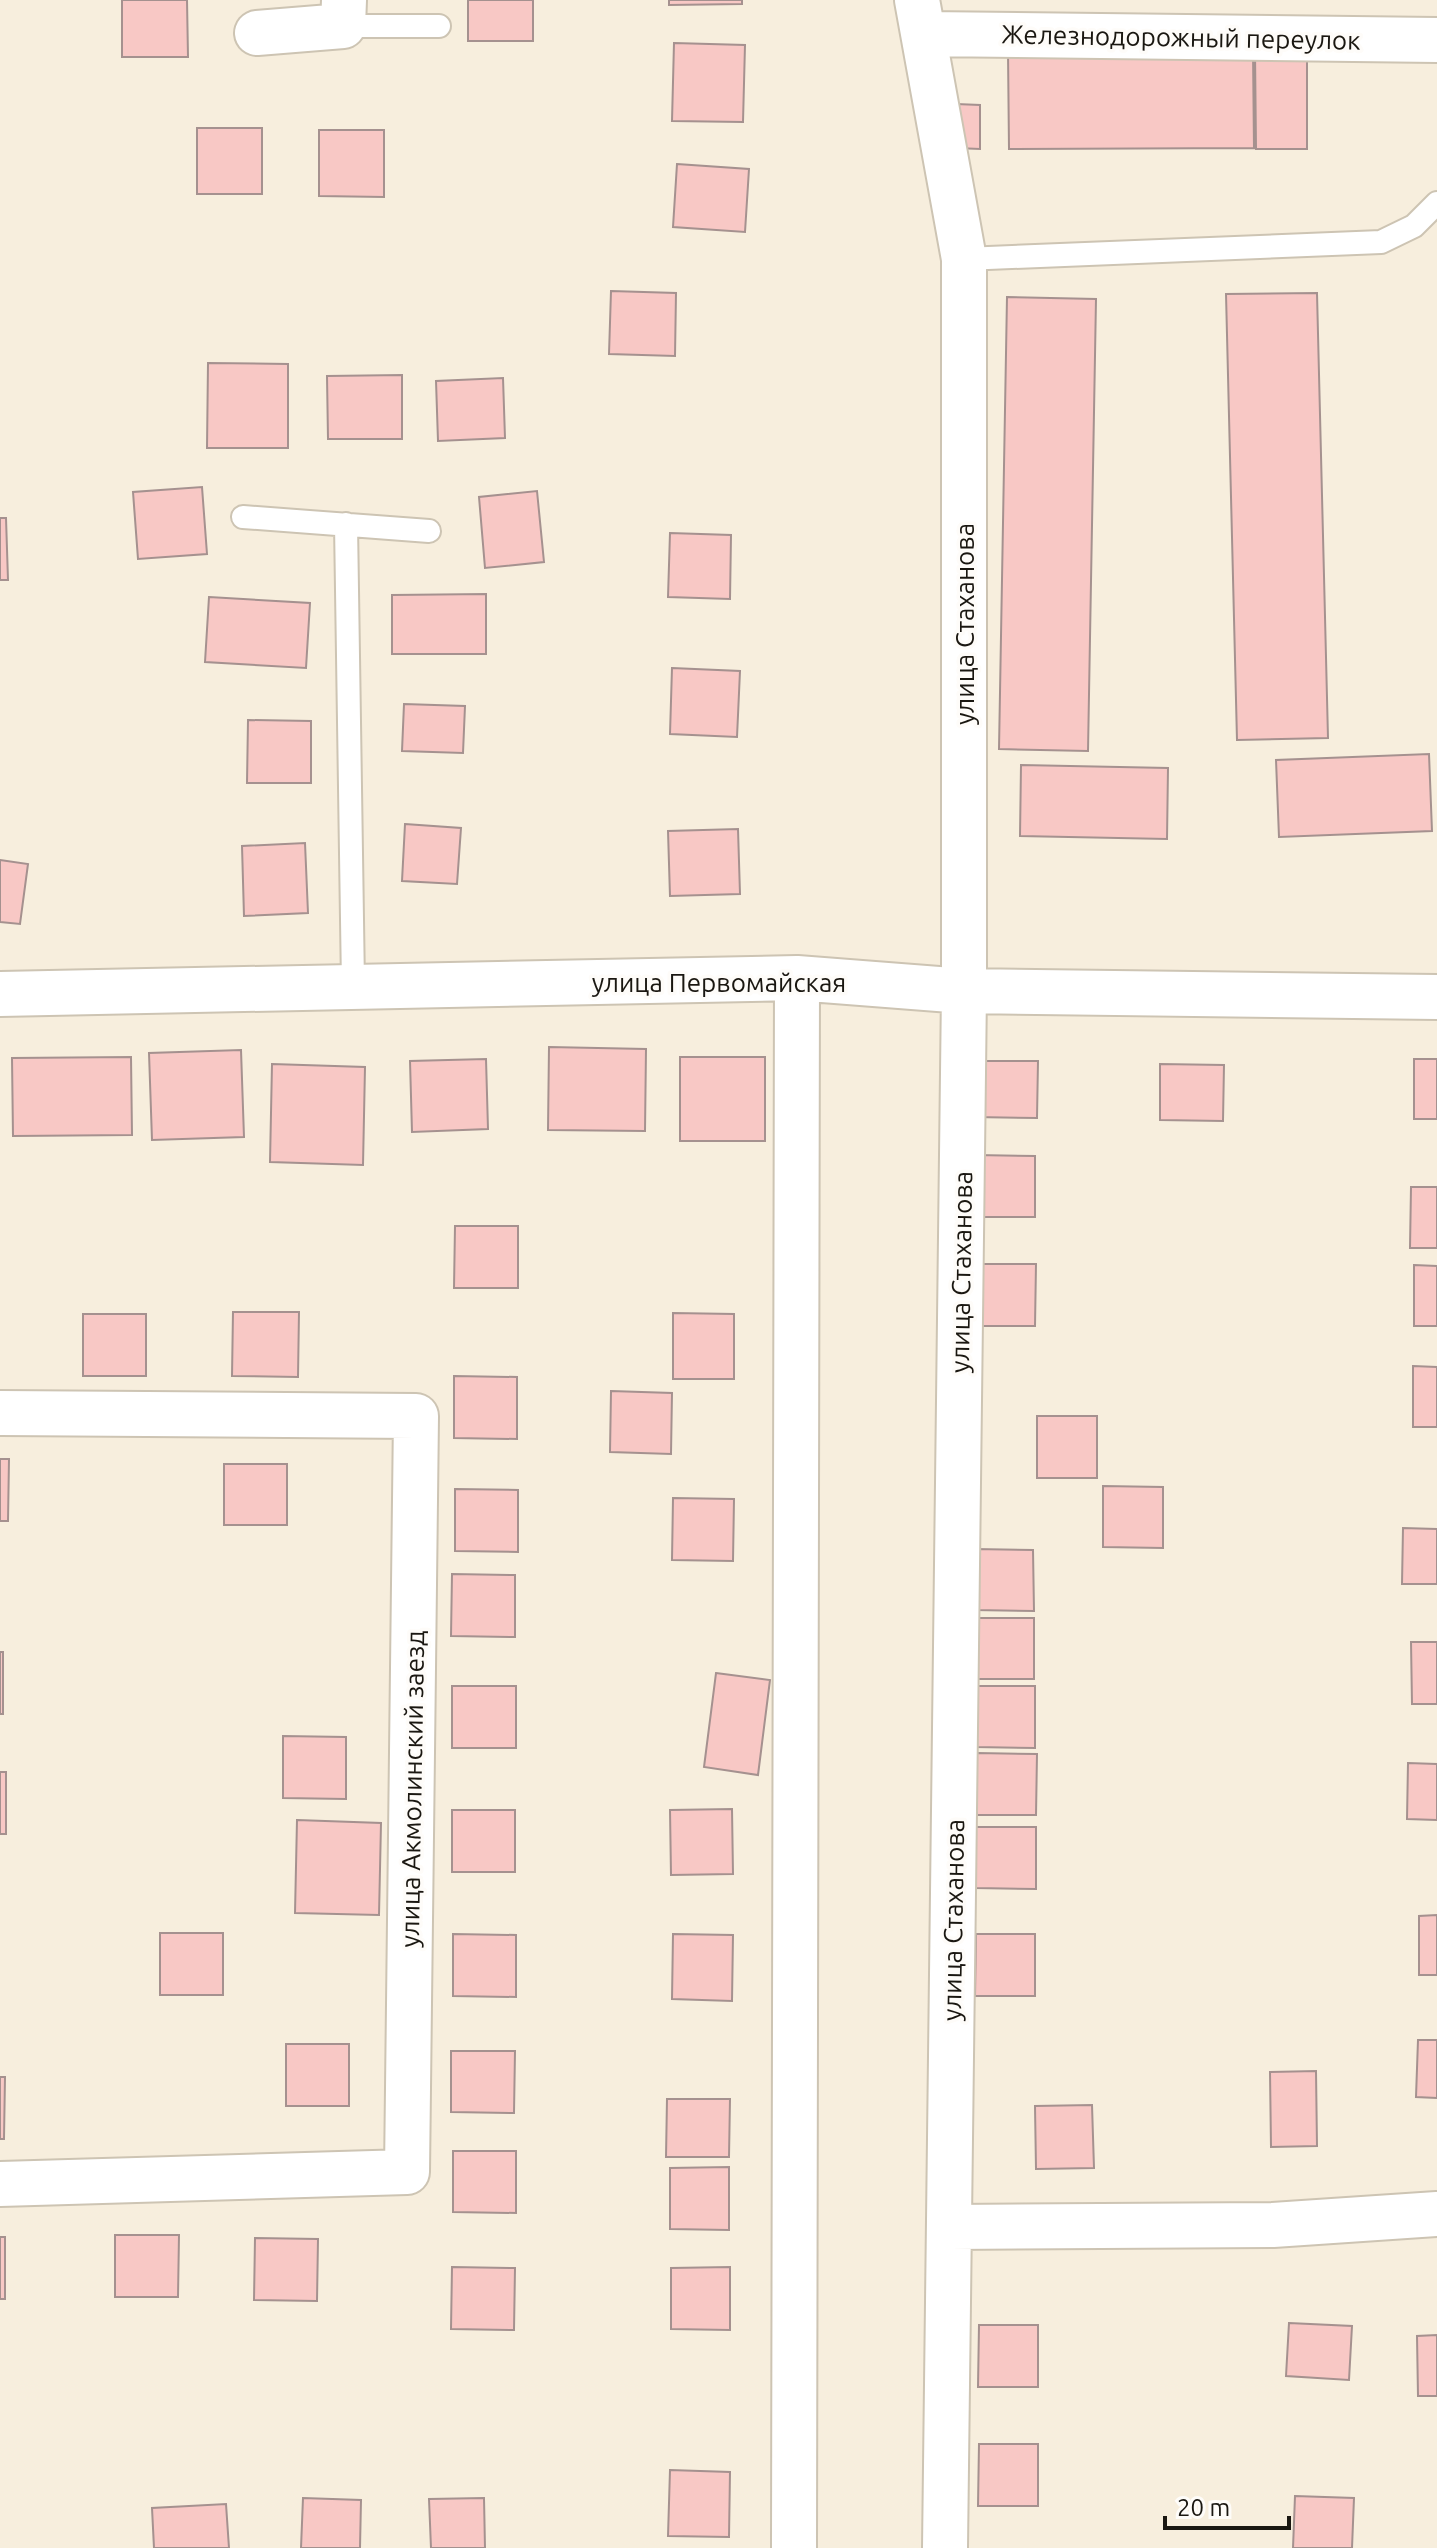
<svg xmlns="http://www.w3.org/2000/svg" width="1437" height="2548" font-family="Ubuntu,sans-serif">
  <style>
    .building { fill: #f8c8c5; stroke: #a5918f; stroke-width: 2 }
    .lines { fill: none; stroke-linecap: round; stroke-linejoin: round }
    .service-casing { stroke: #cdc4b3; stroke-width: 26 }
    .minor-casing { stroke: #cdc4b3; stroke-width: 48 }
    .service { stroke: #fff; stroke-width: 22 }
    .minor { stroke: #fff; stroke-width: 44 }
    .labels { text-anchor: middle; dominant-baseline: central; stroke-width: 7; stroke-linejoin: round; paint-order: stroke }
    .street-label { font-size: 26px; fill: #1a1711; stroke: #fefcf9 }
  </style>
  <rect width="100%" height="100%" fill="#f7eedd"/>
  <path class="building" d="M122 0H187L188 57H122Z
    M468 0H533V41H468Z
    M669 0H742V4L669 5Z
    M674 43 745 45 743 122 672 121Z
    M1253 51 1254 148 1009 149 1008 52Z
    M1255 52H1307V149H1256Z
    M956 104 980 105V149L956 148Z
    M197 128H262V194H197Z
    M319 130H384V197L319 196Z
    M677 164 749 169 745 232 673 227Z
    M611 291 676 293 675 356 609 354Z
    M1317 293 1328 738 1237 740 1226 294Z
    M1007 297 1096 299 1088 751 999 749Z
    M208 363 288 364V448H207Z
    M402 375V439H328L327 376Z
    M503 378 505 438 438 441 436 381Z
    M202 487 207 554 138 559 133 492Z
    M537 491 544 562 485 568 479 497Z
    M0 518H6L8 580H0Z
    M670 533 731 535 730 599 668 597Z
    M486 594V654H392V595Z
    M209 597 310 603 306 668 205 662Z
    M672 668 740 671 737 737 670 734Z
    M404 704 465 706 463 753 402 751Z
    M248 720 311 721V783H247Z
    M1429 754 1432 831 1279 837 1276 760Z
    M1021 765 1168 768 1167 839 1020 836Z
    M405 824 461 828 457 884 402 881Z
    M738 829 740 894 670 896 668 831Z
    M305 843 308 913 244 916 242 846Z
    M0 860 28 864 20 924 0 922Z
    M549 1047 646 1049 645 1131 548 1130Z
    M241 1050 244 1137 152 1140 149 1053Z
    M131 1057 132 1135 13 1136 12 1058Z
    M680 1057H765V1141H680Z
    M486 1059 488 1129 412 1132 410 1061Z
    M1414 1059H1437V1119H1414Z
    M974 1061H1038L1037 1118 974 1117Z
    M272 1064 365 1067 363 1165 270 1162Z
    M1160 1064 1224 1065 1223 1121 1160 1120Z
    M975 1155 1035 1156V1217H975Z
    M1411 1187H1437V1248H1410Z
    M455 1226H518V1288H454Z
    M976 1264H1036L1035 1326H976Z
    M1414 1265 1437 1266V1326H1414Z
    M233 1312H299L298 1377 232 1376Z
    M673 1313 734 1314V1379H673Z
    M83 1314H146V1376H83Z
    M1413 1366 1437 1367V1427H1413Z
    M454 1376 517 1377V1439L454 1438Z
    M611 1391 672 1393 671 1454 610 1452Z
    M1037 1416H1097V1478H1037Z
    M0 1459H9L8 1521H0Z
    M224 1464H287V1525H224Z
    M1103 1486 1163 1487V1548L1103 1547Z
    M455 1489 518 1490V1552L455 1551Z
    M673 1498 734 1499 733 1561 672 1560Z
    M1403 1528 1437 1529V1584H1402Z
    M974 1549 1033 1550 1034 1611 974 1610Z
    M452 1574 515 1575V1637L451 1636Z
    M974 1618H1034V1679H974Z
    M1411 1642H1437V1704H1412Z
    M0 1652H3V1714H0Z
    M716 1673 770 1680 758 1775 704 1767Z
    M452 1686H516V1748H452Z
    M975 1686H1035V1748L975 1747Z
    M283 1736 346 1737V1799L283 1798Z
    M977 1753 1037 1754 1036 1815H977Z
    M1408 1763 1437 1764V1820L1407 1819Z
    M0 1772H6V1834H0Z
    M732 1809 733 1874 671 1875 670 1810Z
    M452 1810H515V1872H452Z
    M297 1820 381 1823 379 1915 295 1913Z
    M976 1827H1036V1889L976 1888Z
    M1437 1915V1975H1419V1916Z
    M160 1933H223V1995H160Z
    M453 1934 516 1935V1997L453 1996Z
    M673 1934 733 1935 732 2001 672 1999Z
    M976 1934H1035V1996H975Z
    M1418 2040H1437V2098L1416 2097Z
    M286 2044H349V2106H286Z
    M451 2051H515L514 2113 451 2112Z
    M1316 2071 1317 2146 1271 2147 1270 2072Z
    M0 2077H5L4 2139H0Z
    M667 2099H730L729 2157H666Z
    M1092 2105 1094 2168 1036 2169 1035 2106Z
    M453 2151H516V2213L453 2212Z
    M729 2167V2230L670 2229V2168Z
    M115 2235H179L178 2297H115Z
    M0 2237H5V2299H0Z
    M255 2238 318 2239 317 2301 254 2300Z
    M452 2267 515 2268 514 2330 451 2329Z
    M730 2267V2330L671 2329V2268Z
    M1289 2323 1352 2326 1349 2380 1286 2376Z
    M979 2325H1038V2387H978Z
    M1437 2335V2396H1418L1417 2336Z
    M979 2444H1038V2506H978Z
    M670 2470 730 2472 729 2537 668 2536Z
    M1295 2496 1354 2498 1352 2548H1293Z
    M303 2498 361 2500 360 2548H301Z
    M484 2498 485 2548H431L429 2499Z
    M226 2504 229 2548H154L152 2508Z"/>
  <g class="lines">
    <g class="service-casing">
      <path id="service" d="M343 26H439
        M964 259 1381 242 1414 226 1437 203
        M243 517 429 531
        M346 524 353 985"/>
    </g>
    <g class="minor-casing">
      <path id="minor" d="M917 0 964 259V991L945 2548
        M257 33 343 26 344 0
        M926 34 1437 40
        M0 994 797 978 964 991 1437 997
        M0 1413 416 1416 407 2172 0 2184
        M950 2227 1273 2225 1437 2214
        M794 2548 797 978"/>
    </g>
    <use href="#service" class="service"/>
    <use href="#minor" class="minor"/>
  </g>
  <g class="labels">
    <g class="street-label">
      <text transform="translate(1181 37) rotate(1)">Железнодорожный переулок</text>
      <text transform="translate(964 624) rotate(-90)">улица Стаханова</text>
      <text x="719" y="982">улица Первомайская</text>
      <text transform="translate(961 1272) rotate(-89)">улица Стаханова</text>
      <text transform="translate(412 1789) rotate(-89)">улица Акмолинский заезд</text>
      <text transform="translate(953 1920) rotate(-89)">улица Стаханова</text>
    </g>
  </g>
  <path d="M1165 2516v12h124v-12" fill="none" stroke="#1a1711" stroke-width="4"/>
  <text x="1177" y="2516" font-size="24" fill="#1a1711" stroke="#fefcf9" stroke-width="6" paint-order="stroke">20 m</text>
</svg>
